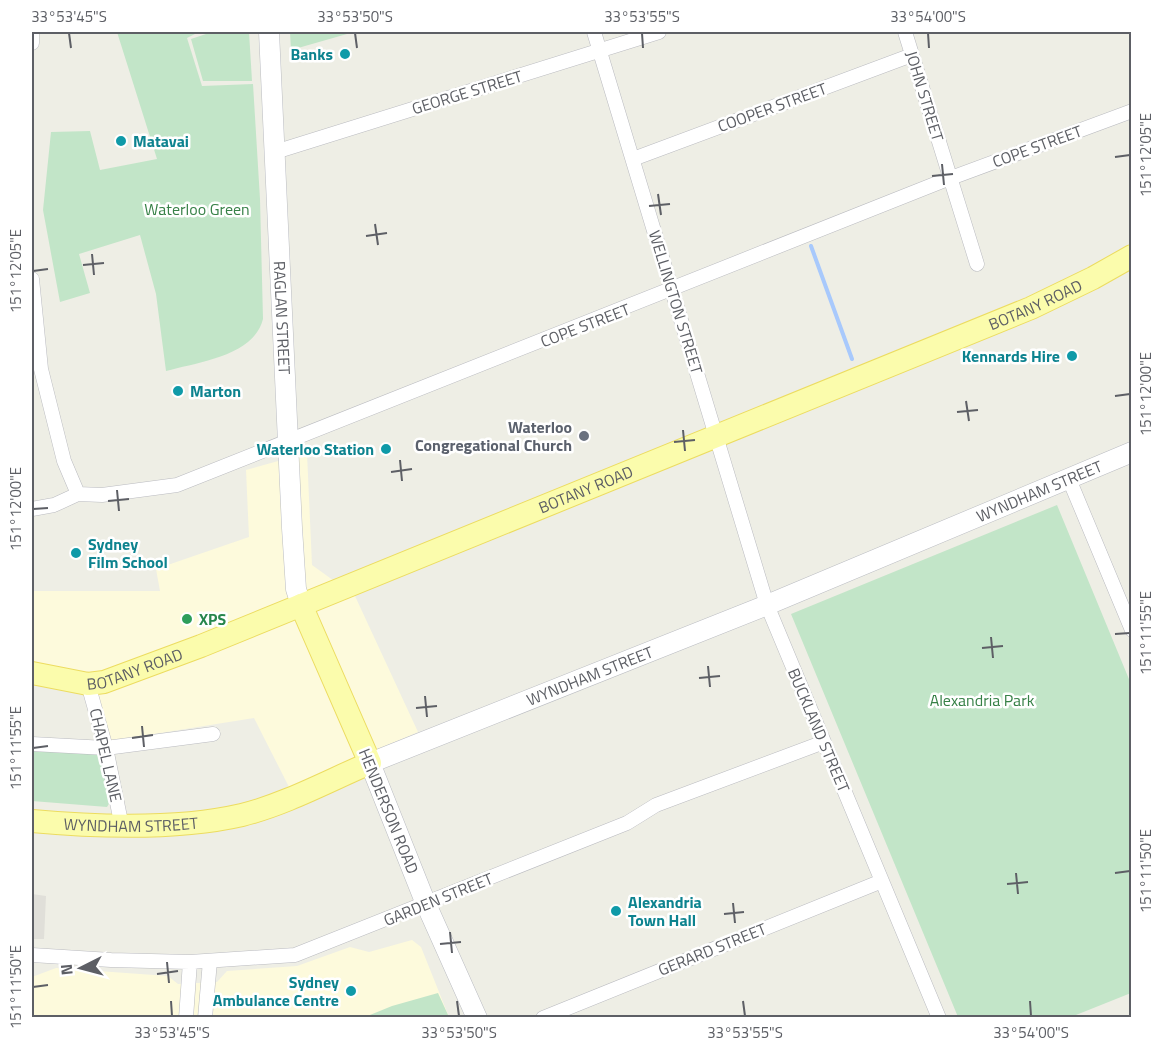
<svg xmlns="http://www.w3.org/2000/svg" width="1163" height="1049" font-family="'Titillium Web',sans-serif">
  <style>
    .commercial { fill: #fdfadc }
    .industrial { fill: #e0dfd9 }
    .green { fill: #c2e5c8 }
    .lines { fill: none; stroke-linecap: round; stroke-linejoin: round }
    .stream { stroke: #a8c9fc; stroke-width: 4 }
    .street-casing { stroke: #babbc0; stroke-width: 15 }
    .secondary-casing { stroke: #babcc2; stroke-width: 21 }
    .primary-casing { stroke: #ecdc60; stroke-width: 24 }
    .street { stroke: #fff; stroke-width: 14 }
    .secondary { stroke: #fff; stroke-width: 20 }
    .primary { stroke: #fbfcac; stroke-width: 22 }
    .ticks { fill: none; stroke: #5d5f65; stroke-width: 2 }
    .culture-dot { fill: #0f9aa8; stroke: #fff; stroke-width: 2 }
    .worship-dot { fill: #6b7280; stroke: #fff; stroke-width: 2 }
    .leisure-dot { fill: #2e9e5b; stroke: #fff; stroke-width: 2 }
    .labels { text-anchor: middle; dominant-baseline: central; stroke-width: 5; stroke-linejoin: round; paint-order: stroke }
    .culture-label { font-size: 16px; font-weight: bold; fill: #0d838f; stroke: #fff; text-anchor: end }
    .street-label { font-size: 16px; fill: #5d5f65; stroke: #fff }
    .park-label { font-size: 16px; fill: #378147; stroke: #fff }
    .worship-label { font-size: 16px; font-weight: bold; fill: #5b616d; stroke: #fff; text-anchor: end }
    .leisure-label { font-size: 16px; font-weight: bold; fill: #27864d; stroke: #fff; text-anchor: start }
    .neatline { fill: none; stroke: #5d5f65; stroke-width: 2 }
    .ticks-label { font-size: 15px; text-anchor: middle; fill: #5d5f65 }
  </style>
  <rect width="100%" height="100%" fill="#eeeee5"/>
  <path class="commercial" d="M307 453 312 565 355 596 418 732 289 787 254 718 110 741 95 690 32 677V591H160L156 569 249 537 246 470Z
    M412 940 421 947 449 1017 32 1018V977L56 968 168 976 178 984 217 982 227 971 297 966 350 947 369 952Z"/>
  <path class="industrial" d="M32 882V894L46 896 44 939H32Z"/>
  <path class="green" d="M117 32H199L187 38 202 86 253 84 260 199 263 319C254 356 198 362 166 371L156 294 140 235 79 254 90 293 60 302 43 210 51 132 90 131 100 170 157 159Z
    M212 32H249L252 81H203L191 39Z
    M290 32H354L291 50Z
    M1057 505 1131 684V993L1071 1017H958L791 614Z
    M32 747 101 754 110 802 107 807 32 801Z
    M438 993 449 1017H365L392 1006Z"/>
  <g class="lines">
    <path class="stream" d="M811 246 852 359"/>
    <g class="street-casing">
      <path id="street" d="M594 32 767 605 939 1018
        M905 32 977 264
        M32 43V32
        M275 152 659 32
        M633 159 912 55
        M32 279 41 369 64 461 78 494
        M1069 479 1132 630
        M32 509 54 505 78 494 102 495 177 485 940 182 1132 111
        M88 684 106 748 122 827
        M32 744 106 748 213 734
        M32 955 111 960 190 962 295 955 627 823 656 805 824 742
        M186 1018 190 962
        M205 1018 210 961
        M543 1018 882 881"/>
    </g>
    <g class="secondary-casing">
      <g id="secondary">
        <path id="s1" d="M269 32 292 528 296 589 301 605"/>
        <path id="s2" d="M477 1018 426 904 370 763 767 605 1132 452"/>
      </g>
    </g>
    <g class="primary-casing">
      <g id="primary">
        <path id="s3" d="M32 673 88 684 104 682 201 646 1031 308 1093 278 1132 256"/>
        <path id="s4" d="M32 821C98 827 177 830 242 815 286 804 328 781 370 763L301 605"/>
      </g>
    </g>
    <use href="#street" class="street"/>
    <use href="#secondary" class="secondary"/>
    <use href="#primary" class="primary"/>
  </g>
  <path class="ticks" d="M69 33 71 48M355 33 357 48M642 33 643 48M928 33 929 48M1115 157 1130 155M942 164 944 185M932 176 953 174M658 194 661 215M649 206 670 204M375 224 378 245M366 236 387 233M92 254 94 275M83 265 104 263M33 271 48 269M1115 396 1130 394M966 401 969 421M957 412 978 410M683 430 685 451M674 442 695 440M400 460 402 481M391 472 412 469M117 490 119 511M108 501 129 499M33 509 48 508M1115 634 1130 633M991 637 993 658M982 648 1003 646M708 666 710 687M699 678 720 676M425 696 427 717M416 708 437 706M142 726 144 747M132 738 153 735M33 748 48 746M1016 873 1018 894M1115 873 1130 871M1007 884 1028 882M733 903 735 923M724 914 744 912M450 932 452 953M440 944 461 942M167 962 169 983M157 974 178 971M33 987 48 985M171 1001 172 1016M457 1001 459 1016M743 1001 745 1016M1030 1001 1031 1016"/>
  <g class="culture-dot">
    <circle cx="345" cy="54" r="6"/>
    <circle cx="121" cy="141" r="6"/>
    <circle cx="1072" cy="356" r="6"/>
    <circle cx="178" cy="391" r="6"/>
    <circle cx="386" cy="449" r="6"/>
    <circle cx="76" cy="553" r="6"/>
    <circle cx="616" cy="911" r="6"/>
    <circle cx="351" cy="991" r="6"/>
  </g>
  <circle class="worship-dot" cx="584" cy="436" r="6"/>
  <circle class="leisure-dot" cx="187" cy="619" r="6"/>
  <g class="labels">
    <g class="culture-label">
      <text x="333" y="54">Banks</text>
      <text x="133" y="141" text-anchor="start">Matavai</text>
      <text x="1060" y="356">Kennards Hire</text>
      <text x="190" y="391" text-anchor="start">Marton</text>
      <text x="374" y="449">Waterloo Station</text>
      <text x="88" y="544" text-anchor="start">Sydney<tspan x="88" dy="18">Film School</tspan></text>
      <text x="628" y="902" text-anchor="start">Alexandria<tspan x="628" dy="18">Town Hall</tspan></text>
      <text x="339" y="982">Sydney<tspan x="339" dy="18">Ambulance Centre</tspan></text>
    </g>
    <g class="street-label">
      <text transform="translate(467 92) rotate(-17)">GEORGE STREET</text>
      <text transform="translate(925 96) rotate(73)">JOHN STREET</text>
      <text transform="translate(772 107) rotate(-20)">COOPER STREET</text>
      <text transform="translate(1037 146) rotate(-20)">COPE STREET</text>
      <text transform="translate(676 302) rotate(73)">WELLINGTON STREET</text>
      <text stroke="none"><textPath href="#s3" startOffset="1078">BOTANY ROAD</textPath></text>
      <text stroke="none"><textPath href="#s1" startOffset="286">RAGLAN STREET</textPath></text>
      <text transform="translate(585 325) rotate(-21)">COPE STREET</text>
      <text stroke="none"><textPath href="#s3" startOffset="592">BOTANY ROAD</textPath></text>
      <text stroke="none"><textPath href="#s2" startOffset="999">WYNDHAM STREET</textPath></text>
      <text stroke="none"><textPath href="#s3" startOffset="106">BOTANY ROAD</textPath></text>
      <text stroke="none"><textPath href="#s2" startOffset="513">WYNDHAM STREET</textPath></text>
      <text transform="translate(819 730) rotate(67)">BUCKLAND STREET</text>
      <text transform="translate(106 755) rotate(77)">CHAPEL LANE</text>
      <text transform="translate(389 811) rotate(68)">HENDERSON ROAD</text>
      <text stroke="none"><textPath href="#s4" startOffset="99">WYNDHAM STREET</textPath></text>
      <text transform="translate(438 899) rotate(-22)">GARDEN STREET</text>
      <text transform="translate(712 949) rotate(-22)">GERARD STREET</text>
    </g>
    <g class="park-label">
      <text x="197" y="209">Waterloo Green</text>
      <text x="982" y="700">Alexandria Park</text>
    </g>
    <g class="worship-label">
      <text x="572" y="427">Waterloo<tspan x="572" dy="18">Congregational Church</tspan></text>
    </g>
    <g class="leisure-label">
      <text x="199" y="619">XPS</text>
    </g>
  </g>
  <rect width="1163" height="1049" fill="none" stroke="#ffffff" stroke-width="66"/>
  <g transform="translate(81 968) rotate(264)" stroke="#ffffff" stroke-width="4.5" paint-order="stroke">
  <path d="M0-4.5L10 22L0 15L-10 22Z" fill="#5d5f65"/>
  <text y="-9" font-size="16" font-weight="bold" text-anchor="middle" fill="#5d5f65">N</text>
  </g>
  <rect x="33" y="33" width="1097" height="983" class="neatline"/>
  <g class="ticks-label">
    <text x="69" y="22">33°53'45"S</text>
    <text x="355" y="22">33°53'50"S</text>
    <text x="642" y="22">33°53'55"S</text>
    <text x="928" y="22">33°54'00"S</text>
    <text transform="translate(1146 155) rotate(-90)" y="5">151°12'05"E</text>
    <text transform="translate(16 271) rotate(-90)" y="5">151°12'05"E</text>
    <text transform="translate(1146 394) rotate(-90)" y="5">151°12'00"E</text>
    <text transform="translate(16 509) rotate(-90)" y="5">151°12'00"E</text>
    <text transform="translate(1146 633) rotate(-90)" y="5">151°11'55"E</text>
    <text transform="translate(16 748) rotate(-90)" y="5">151°11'55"E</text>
    <text transform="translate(1146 871) rotate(-90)" y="5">151°11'50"E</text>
    <text transform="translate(16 987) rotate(-90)" y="5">151°11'50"E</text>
    <text x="172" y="1038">33°53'45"S</text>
    <text x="459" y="1038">33°53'50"S</text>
    <text x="745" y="1038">33°53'55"S</text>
    <text x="1031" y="1038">33°54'00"S</text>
  </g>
</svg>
